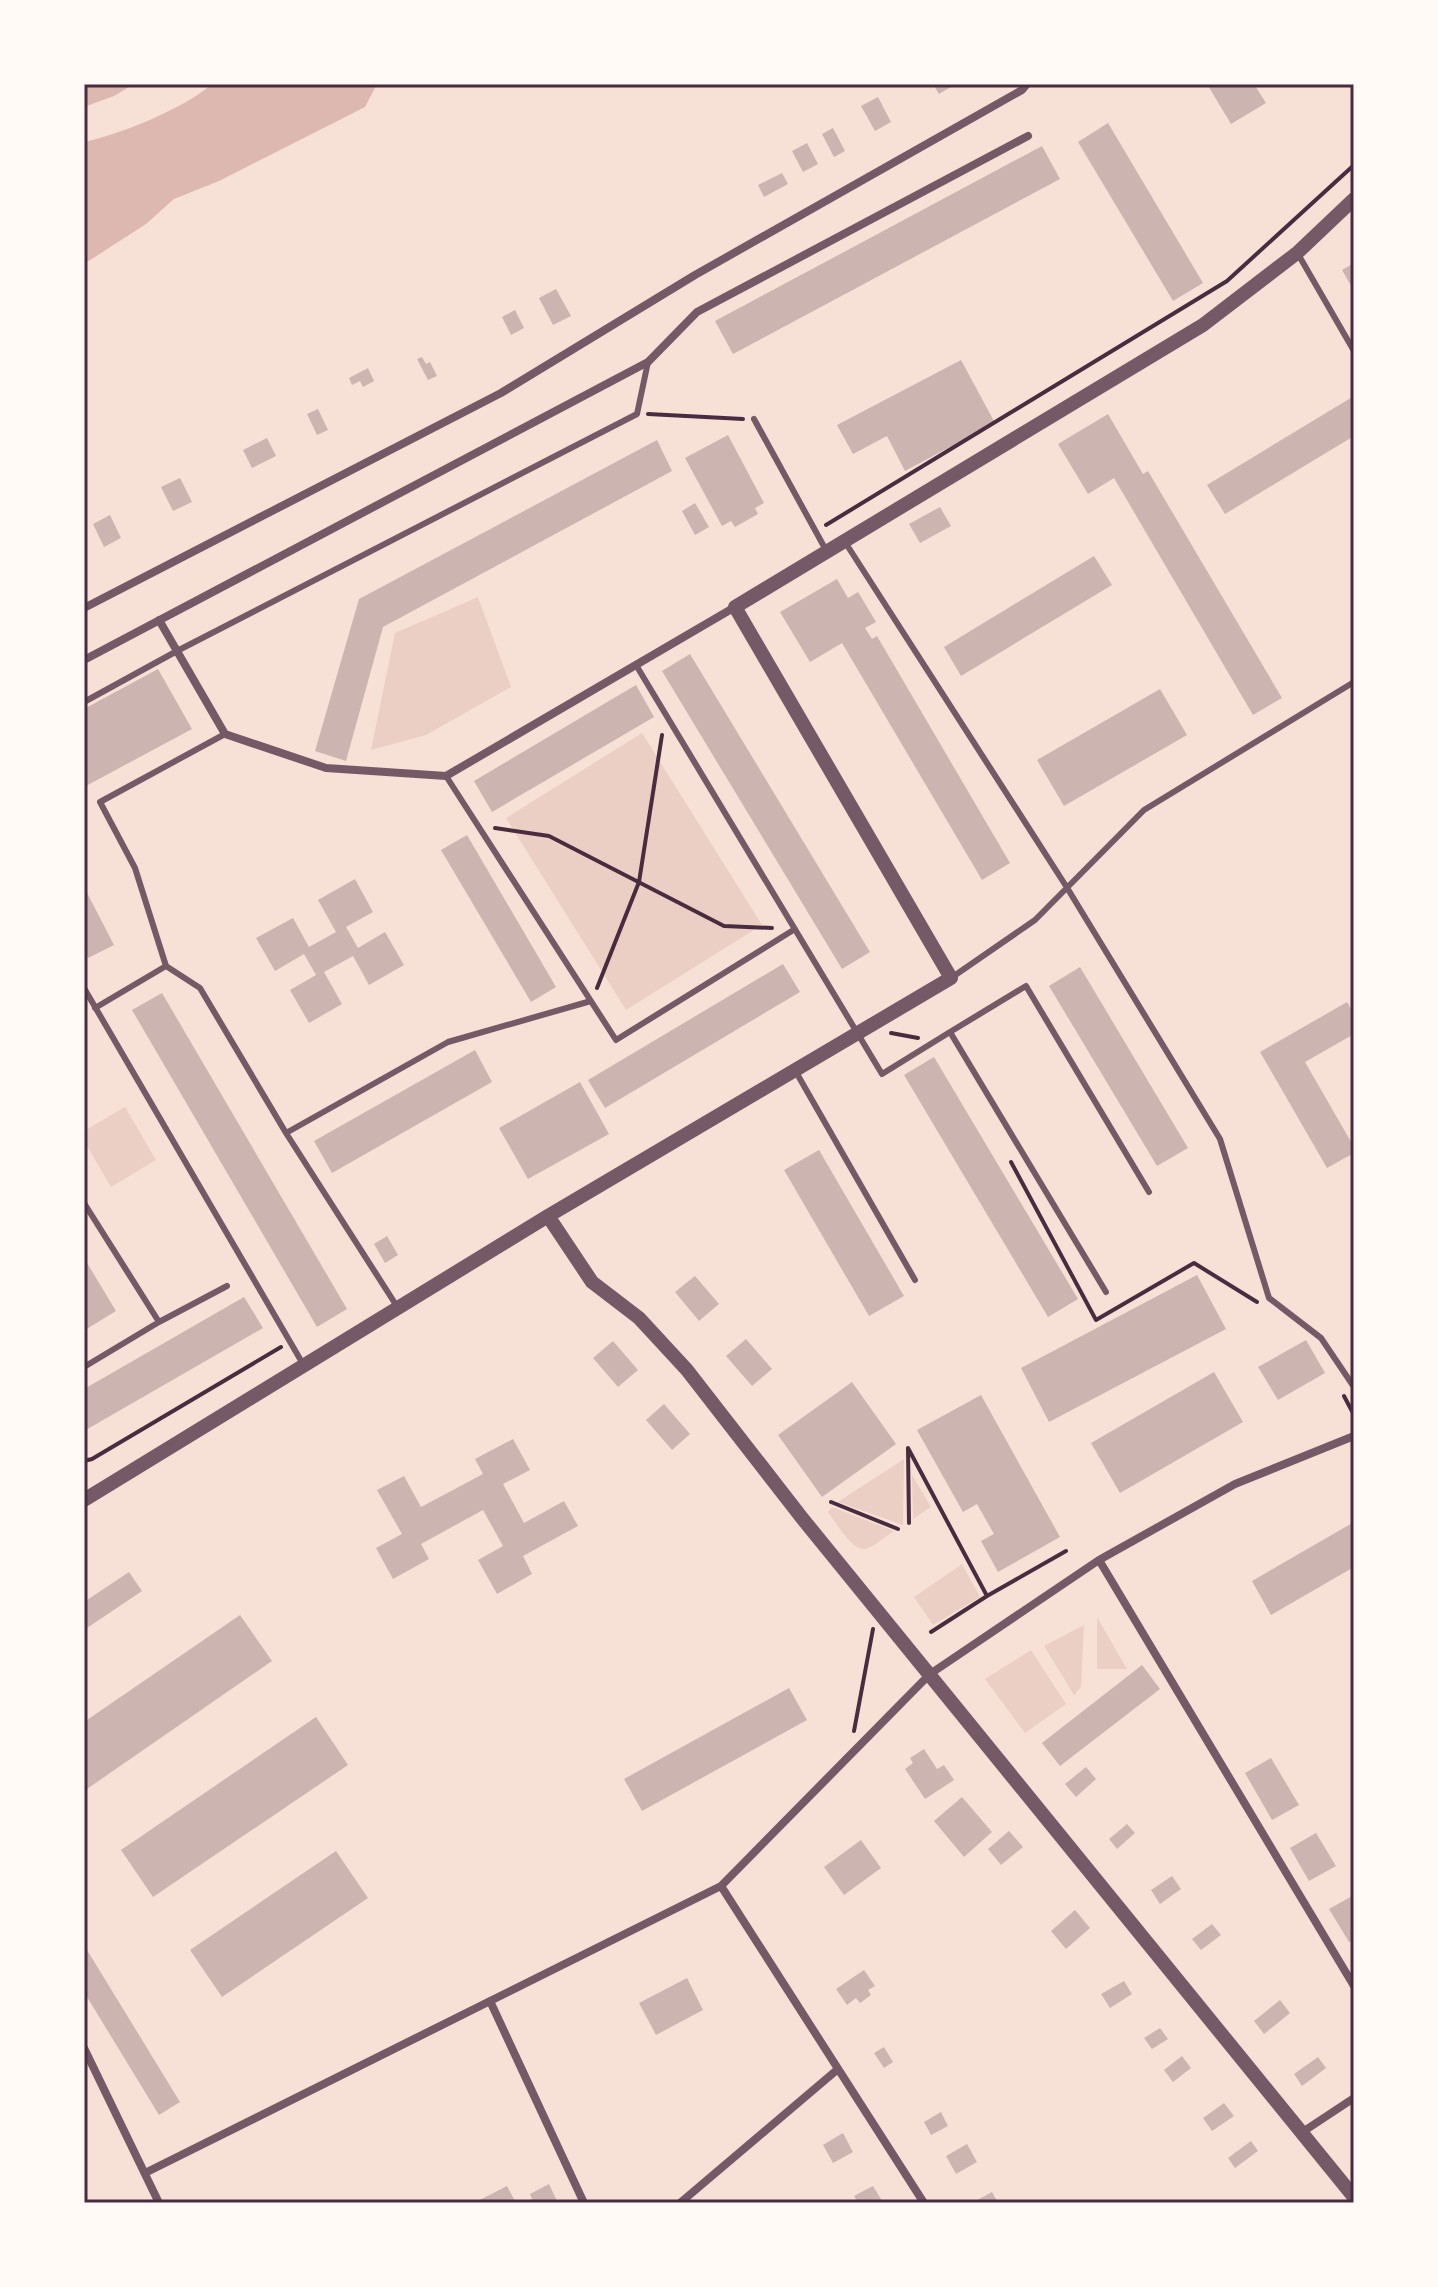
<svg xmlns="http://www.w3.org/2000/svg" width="1438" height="2287" font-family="'Open Sans',sans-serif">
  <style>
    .green { fill: #ebcfc5 }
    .water { fill: #dcb8b0 }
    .building { fill: #ccb4b1 }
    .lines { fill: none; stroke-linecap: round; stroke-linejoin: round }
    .path { stroke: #4a2c40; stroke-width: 4 }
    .service { stroke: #755966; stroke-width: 6 }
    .minor { stroke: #755966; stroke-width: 8 }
    .tertiary { stroke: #755966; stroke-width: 14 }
    .neatline { fill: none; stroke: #4a2c40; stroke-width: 3 }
  </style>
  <rect width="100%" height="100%" fill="#f7e1d7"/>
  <path class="green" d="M478 597 511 687 426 735 371 750 395 633Z
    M642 733 762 925 626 1010 506 818Z
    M125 1107 156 1160 111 1187 84 1141V1131Z
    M904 1459 903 1525 838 1502Z
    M912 1475 931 1507 913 1519Z
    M832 1507 894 1531C886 1536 874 1547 865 1549 852 1551 835 1521 828 1512Z
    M962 1564 980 1597 933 1625 914 1597Z
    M1097 1617 1127 1669H1097Z
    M1084 1625 1081 1687 1074 1695 1044 1646Z
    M1031 1650 1066 1704 1025 1733 985 1679Z"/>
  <path class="water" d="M84 84H134L114 96 84 107Z
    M212 84H377L365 107 219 181 174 199 146 224 84 264V142C119 135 185 108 212 84Z"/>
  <path class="building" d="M933 84H956L939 94Z
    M1207 84H1254L1266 103 1231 124Z
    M878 97 891 122 875 131 861 106Z
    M1108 123 1203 283 1173 301 1078 142Z
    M833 128 845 151 834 157 822 134Z
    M807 143 818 164 803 172 792 151Z
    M1042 146 1060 179 733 354 715 321Z
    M782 173 788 184 764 197 758 185Z
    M1354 263V291L1342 270Z
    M556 289 571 316 553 325 539 298Z
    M515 310 524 328 511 335 502 317Z
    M422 357 426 364 430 362 437 376 428 380 417 359Z
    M961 360 995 423 905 471 887 436 853 454 837 425Z
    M368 368 374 381 363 387 360 381 352 385 349 378Z
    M1354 396V436L1225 514 1207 485Z
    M318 409 328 430 317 435 307 414Z
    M1108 414 1143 474 1148 471 1282 698 1253 715 1114 478 1088 494 1058 444Z
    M728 435 764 503 755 508 758 514 735 527 731 521 722 526 685 458Z
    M267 438 276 456 252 468 243 450Z
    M657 440 672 471 383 627 346 761 315 751 359 599Z
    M180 478 192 502 173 511 161 487Z
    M695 503 709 527 695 535 682 511Z
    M940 507 951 526 920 543 909 524Z
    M110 515 121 538 104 547 93 524Z
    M1094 556 1112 585 961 676 944 647Z
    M837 579 848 598 858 592 876 622 865 628 872 639 877 636 1010 863 982 880 842 643 810 662 780 612Z
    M690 654 870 952 842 969 662 671Z
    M158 669 192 729 84 787V709Z
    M636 685 654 717 492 812 474 781Z
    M1160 689 1187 735 1064 806 1037 760Z
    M467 835 556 987 531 1002 441 850Z
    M355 879 373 912 346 927 358 948 385 932 404 965 369 985 353 956 324 972 342 1004 309 1023 290 990 316 975 304 954 275 971 256 938 293 918 309 947 336 932 318 900Z
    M84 887 114 945 88 958 84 949Z
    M783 964 800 992 605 1108 588 1080Z
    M1080 967 1188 1148 1157 1166 1049 986Z
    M162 993 347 1309 317 1327 132 1010Z
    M1347 1002 1354 1014V1034L1305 1062 1354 1147V1153L1327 1168 1260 1052Z
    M475 1050 492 1082 332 1173 314 1141Z
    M934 1057 1078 1299 1048 1317 904 1075Z
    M580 1082 609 1134 528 1179 499 1128Z
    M819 1150 904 1296 869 1316 784 1170Z
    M387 1236 398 1255 385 1263 374 1244Z
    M84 1258 116 1311 85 1330 84 1328Z
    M1197 1275 1226 1329 1049 1422 1021 1368Z
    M695 1276 719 1304 699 1321 675 1292Z
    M244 1297 263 1328 84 1431V1389Z
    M746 1339 772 1369 752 1386 726 1356Z
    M1306 1340 1325 1373 1278 1400 1258 1367Z
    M613 1341 638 1370 618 1387 593 1358Z
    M1214 1372 1243 1422 1120 1493 1091 1443Z
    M852 1382 896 1444 822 1497 778 1435Z
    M981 1395 1060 1537 998 1572 981 1541 994 1534 977 1504 963 1512 917 1430Z
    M664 1404 690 1434 672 1450 646 1420Z
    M513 1439 530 1470 503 1484 524 1523 564 1501 578 1526 523 1556 532 1574 497 1594 478 1560 503 1546 483 1510 421 1544 429 1559 393 1579 376 1548 402 1534 377 1490 404 1476 421 1507 483 1474 475 1459Z
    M1354 1522V1567L1271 1615 1252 1581Z
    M129 1572 142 1591 84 1630V1602Z
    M240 1615 272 1661 84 1791V1722Z
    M1142 1665 1160 1689 1060 1766 1042 1743Z
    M789 1688 807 1720 642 1811 624 1779Z
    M316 1717 348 1765 153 1897 121 1850Z
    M924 1749 937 1769 944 1765 954 1780 925 1799 905 1769 913 1763 910 1758Z
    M1271 1758 1299 1805 1272 1820 1245 1773Z
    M1086 1767 1096 1779 1076 1797 1065 1784Z
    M962 1797 992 1832 964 1857 934 1821Z
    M1127 1824 1135 1833 1117 1849 1109 1839Z
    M1009 1831 1023 1847 1001 1865 988 1849Z
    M1316 1833 1336 1866 1309 1881 1290 1848Z
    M861 1840 881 1868 844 1895 824 1867Z
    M336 1851 368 1898 222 1997 190 1950Z
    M1172 1876 1181 1889 1160 1904 1151 1890Z
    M1354 1895V1939L1349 1942 1329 1909Z
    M1075 1910 1090 1928 1066 1949 1051 1931Z
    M1212 1924 1221 1935 1201 1950 1192 1939Z
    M84 1945 180 2102 159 2115 84 1992Z
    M864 1970 875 1986 868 1990 871 1995 860 2003 856 1998 847 2005 836 1989Z
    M687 1978 703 2010 656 2035 639 2003Z
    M1124 1981 1132 1994 1110 2008 1101 1994Z
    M1280 2000 1290 2013 1264 2034 1254 2021Z
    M1160 2028 1168 2039 1152 2049 1144 2038Z
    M884 2047 893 2062 884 2068 874 2053Z
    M1182 2056 1191 2068 1173 2082 1164 2070Z
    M1318 2057 1326 2068 1302 2086 1294 2074Z
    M1224 2103 1234 2116 1212 2131 1203 2118Z
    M941 2112 948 2126 931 2135 924 2122Z
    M843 2133 853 2152 833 2163 823 2145Z
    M1251 2141 1258 2151 1235 2168 1228 2158Z
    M967 2144 977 2162 956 2174 946 2156Z
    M549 2184 558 2203H524L532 2199 530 2194Z
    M507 2186 516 2203H474Z
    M873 2186 882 2201 858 2203 854 2196Z
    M992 2192 998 2203H972Z"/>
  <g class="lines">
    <path class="path" d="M648 414 743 419
      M826 525 1227 281 1354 165
      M495 828 549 836 724 926 772 928
      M597 988 639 882 662 735
      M891 1033 918 1038
      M1011 1162 1096 1320 1194 1263 1257 1302
      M1344 1396 1354 1415
      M84 1461 92 1459 281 1347
      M831 1502 898 1529
      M909 1523 908 1448 987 1596 931 1632
      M987 1596 1066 1551
      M854 1731 873 1629"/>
    <path class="service" d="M1298 254 1354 351
      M754 419 827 552
      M845 542 1066 886 1220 1139 1269 1298 1321 1338 1354 1387
      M636 665 882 1074 950 1032 1106 1292
      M84 702 177 651 637 414 648 362
      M446 776 616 1040 795 929
      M166 966 135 868 100 802 225 734
      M951 978 1035 920 1144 810 1354 682
      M84 988 303 1364
      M95 1008 166 966 200 988 286 1133 398 1308
      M950 1032 1026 986 1149 1192
      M796 1072 915 1280
      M286 1133 448 1042 591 1001
      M84 1203 159 1322
      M84 1367 159 1322 227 1286"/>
    <path class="minor" d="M84 608 501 393 695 275 1022 90 1027 84
      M159 620 225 734 326 768 446 776 735 607
      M84 660 648 362 697 312 1028 136
      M1099 1560 1354 1986
      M721 1886 924 2203
      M490 2001 584 2203
      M84 2048 159 2203
      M1301 2133 1354 2098
      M145 2173 721 1886 930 1674 1099 1560 1235 1484 1354 1436
      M680 2203 838 2069"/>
    <path class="tertiary" d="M548 1216 592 1282 639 1318 687 1370 802 1518 1354 2197
      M84 1500 548 1216 951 978 735 607 1203 325 1297 253 1354 199"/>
  </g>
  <rect width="1438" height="2287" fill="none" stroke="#fffaf5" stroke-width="172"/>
  <rect x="86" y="86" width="1266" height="2115" class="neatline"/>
</svg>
